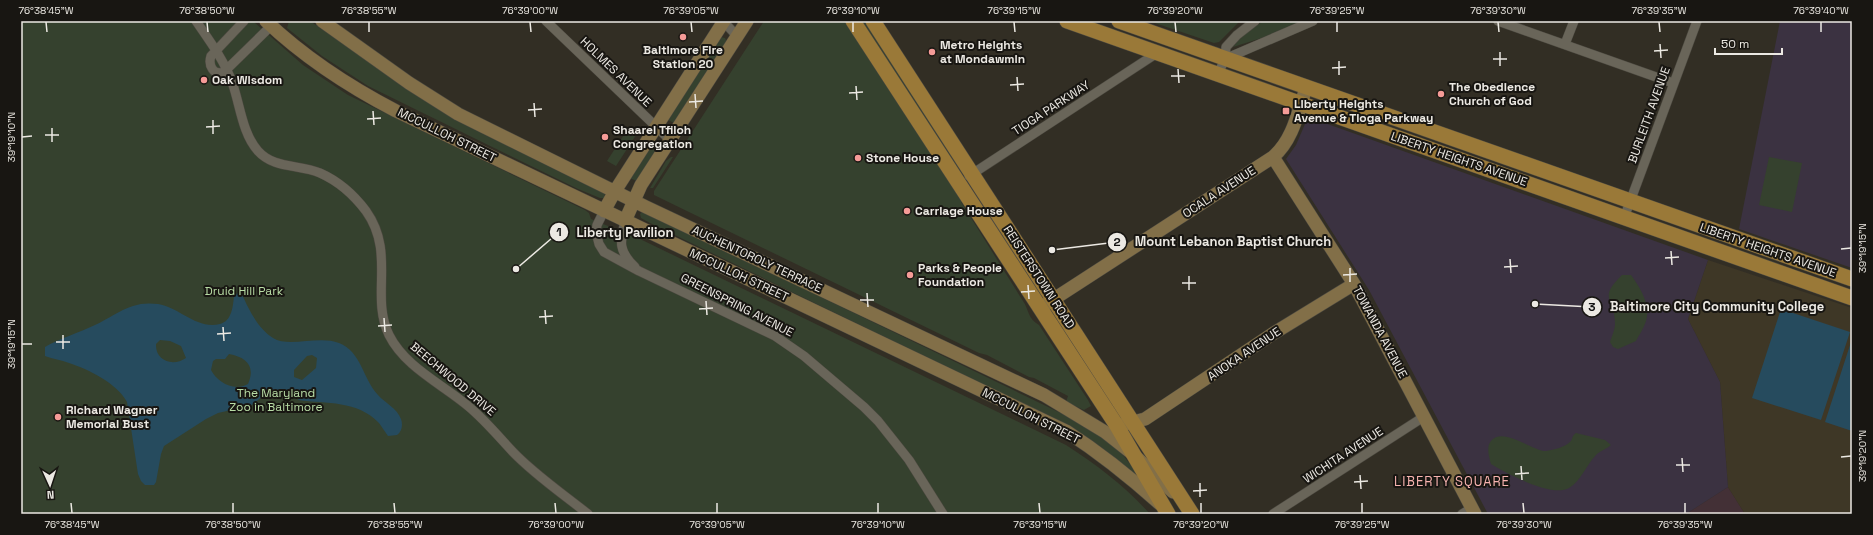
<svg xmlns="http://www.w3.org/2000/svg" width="1873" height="535" font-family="'Space Grotesk',sans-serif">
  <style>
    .commercial { fill: #433036 }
    .built { fill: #3e3726 }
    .education { fill: #3b3241 }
    .green { fill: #35412e }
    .water { fill: #264b5e; fill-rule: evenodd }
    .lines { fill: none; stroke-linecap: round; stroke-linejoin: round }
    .street-casing { stroke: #4c4940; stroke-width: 10 }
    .secondary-casing { stroke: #4c4940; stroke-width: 14 }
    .primary-casing { stroke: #4c4940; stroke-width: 16 }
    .street { stroke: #696559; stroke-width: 9 }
    .secondary { stroke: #826f48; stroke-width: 13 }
    .primary { stroke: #9a7938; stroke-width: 15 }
    .ticks { fill: none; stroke: #ece9e3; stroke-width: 1.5 }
    .poi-dot { fill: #f59b97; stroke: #181612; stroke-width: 1.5 }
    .labels { text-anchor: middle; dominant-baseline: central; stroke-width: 4; stroke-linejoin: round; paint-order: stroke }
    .poi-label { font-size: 12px; font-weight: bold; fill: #ece9e3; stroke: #181612; text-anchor: start }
    .street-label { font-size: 12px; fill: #ece9e3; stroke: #181612 }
    .park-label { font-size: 12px; fill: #b9dda6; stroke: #181612 }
    .neighbourhood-label { font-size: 13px; letter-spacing: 1px; fill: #f7b3af; stroke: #181612 }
    .leader { fill: none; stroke: #ece9e3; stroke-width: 1.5 }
    .callout-dot { fill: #ece9e3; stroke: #181612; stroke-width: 1.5 }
    .mark-label { font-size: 12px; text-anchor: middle; font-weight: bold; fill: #111 }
    .callout-label { font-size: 13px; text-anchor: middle; font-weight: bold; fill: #ece9e3; stroke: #181612; stroke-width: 4; stroke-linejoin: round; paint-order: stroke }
    .neatline { fill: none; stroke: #ece9e3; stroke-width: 1.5 }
    .ticks-label { font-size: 10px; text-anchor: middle; fill: #ece9e3 }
  </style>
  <rect width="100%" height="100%" fill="#322e24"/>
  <path class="commercial" d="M1728 487 1745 514H1686Z"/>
  <path class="built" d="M1708 260 1852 308V514H1745L1728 487 1720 382 1688 319Z"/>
  <path class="education" d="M1780 21H1852V268L1739 229Z
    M1308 117 1708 260 1688 319 1720 382 1728 487 1686 514H1488L1369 290 1286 159 1296 145Z"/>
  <path class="green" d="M21 21H253L303 65 348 95 585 210 589 213 591 219 640 239 1066 445C1097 465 1125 486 1150 514H21Z
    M289 21H310L444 113 605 193 604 198H600L578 189 368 86 322 56 287 28Z
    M764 21H848L964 199 961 202C982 235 1002 268 1023 301 1029 310 1028 319 1039 325L1088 400 1091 406 1084 410 1066 402 1068 396 1034 378 1029 377 987 355 979 353 654 195V191Z
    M860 21H865L948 147 963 173H960Z
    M1149 21H1240L1219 42 1214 43Z
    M1263 21H1302L1268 36 1233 47 1242 36Z
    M721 37 725 38 727 42 674 123 668 120Z
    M627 130 638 132 616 166 607 161Z
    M653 141H658L660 145 637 181 629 178Z
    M671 157H673L653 188H650L666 161Z
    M1769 157 1802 163 1792 212 1759 205Z
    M642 212 664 221 1073 419C1102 436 1120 446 1138 476L1097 444 1070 427 650 223 641 218 640 214Z
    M1622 275H1631C1640 287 1651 305 1646 321 1644 328 1639 335 1636 341L1618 349 1613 347 1610 342C1612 336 1615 329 1615 324 1615 298 1597 299 1622 275Z
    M1576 433 1605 440 1611 445C1607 449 1601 450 1596 455 1587 464 1581 481 1569 488 1552 498 1506 473 1491 464 1489 457 1486 447 1491 441 1503 426 1532 451 1546 451 1553 450 1566 447 1571 441 1573 437 1572 436 1576 433Z"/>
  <path class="water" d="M239 292C244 296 245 302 248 307 254 319 262 331 273 338 289 348 319 335 339 343 361 351 363 379 378 395 385 403 397 408 401 419 403 425 402 431 397 435L388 436C385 432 382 427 379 423 357 400 327 404 298 400L299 397 278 392 264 395 248 408 231 410 218 413 206 419 164 446 161 454 156 482 154 485H145L141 481 138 474 127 402C118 384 88 369 69 363 61 360 53 359 45 356V347C60 338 79 333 95 325 108 319 120 310 133 306 141 303 150 303 158 304 179 307 197 330 220 324 232 321 233 306 234 296ZM160 340 170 341 181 346 186 358C173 367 155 361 156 344ZM229 354C246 357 256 366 248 384 234 392 217 382 211 370L213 361 216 359H225ZM312 355 317 358 316 368 302 380 294 377V370L307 356Z
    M1781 309 1850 332 1821 420 1752 398Z
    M1852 339V431L1825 422Z"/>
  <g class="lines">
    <g class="street-casing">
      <path id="street" d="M196 21C209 40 224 60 232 82 240 104 242 133 258 151 274 169 299 164 320 173 338 181 354 195 366 211 396 253 370 296 389 335 405 367 442 384 468 406 485 420 498 436 513 452 535 475 563 494 588 514
        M244 21 211 56C208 65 213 76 224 72L271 26
        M546 21 670 140
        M723 21 737 36
        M1498 21 1673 83
        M1565 44 1574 21
        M1227 58 1313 21
        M1218 74 1225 59 1226 47 1237 35 1255 21
        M969 176 1157 53
        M604 211 597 225 596 232 599 244 604 252 639 271 775 336 804 356 864 407 878 421 909 460 943 514
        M1624 218 1697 21
        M625 221C620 242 618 251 635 267
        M1273 514 1425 416
        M1462 514 1472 508"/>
    </g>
    <g class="secondary-casing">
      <path id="secondary" d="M266 21C305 58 348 86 396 111L1066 431C1100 453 1130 477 1160 504
        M322 21 409 83 458 114 646 207 1044 395 1105 432 1134 455 1173 492
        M1273 157 1354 284 1475 514
        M604 211 615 191 724 21
        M625 221 641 185 747 21
        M1040 308 1273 157C1293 140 1298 112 1306 88
        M1117 426 1145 419 1274 333 1354 284"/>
    </g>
    <g class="primary-casing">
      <path id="primary" d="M853 21 1117 426 1168 514
        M873 21 1192 514
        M1067 21 1852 298
        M1119 21 1852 279"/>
    </g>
    <use href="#street" class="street"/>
    <use href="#secondary" class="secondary"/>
    <use href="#primary" class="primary"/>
  </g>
  <path class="ticks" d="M46 22 47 32M207 22 208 32M369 22V32M530 22 531 32M691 22 692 32M853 22V32M1014 22 1015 32M1175 22 1176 32M1337 22V32M1498 22 1499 32M1659 22 1660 32M1821 22V32M1660 44 1661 58M1654 51 1668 50M1500 52V66M1493 59H1507M1339 61V75M1332 68 1346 67M1178 69 1179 83M1171 76H1185M1017 77 1018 91M1010 85 1024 84M856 86 857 100M849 93 863 92M695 94 696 108M689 102 703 101M534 103 535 117M528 110 542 109M373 111 374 125M367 119 381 118M213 120V134M206 127 220 126M52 128V142M45 135H59M22 137 32 136M1841 249 1851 248M1671 251 1672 265M1665 258 1679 257M1510 259 1511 273M1504 267 1518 266M1350 268V282M1343 275 1357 274M1189 276V290M1182 283H1196M1028 285 1029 299M1021 292 1035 291M867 293 868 307M860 300H874M706 301 707 315M699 309 713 308M545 310 546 324M539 317 553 316M384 318 385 332M378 326 392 325M223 327 224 341M217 334 231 333M63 335V349M56 342H70M22 344H32M1841 457 1851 456M1682 458 1683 472M1676 465H1690M1521 466 1522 480M1515 474 1529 473M1360 475 1361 489M1354 482 1368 481M1200 483V497M1193 491 1207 490M71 503 72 513M233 503V513M394 503 395 513M555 503 556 513M717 503V513M878 503V513M1039 503 1040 513M1201 503V513M1362 503V513M1523 503 1524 513M1685 503V513"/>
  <g class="poi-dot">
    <circle cx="683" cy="37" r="4"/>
    <circle cx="932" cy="52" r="4"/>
    <circle cx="204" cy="80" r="4"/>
    <circle cx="1441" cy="94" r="4"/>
    <rect x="1282" y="107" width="8" height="8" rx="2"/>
    <circle cx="605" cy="137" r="4"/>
    <circle cx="858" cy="158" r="4"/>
    <circle cx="907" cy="211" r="4"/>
    <circle cx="910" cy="275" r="4"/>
    <circle cx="58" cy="417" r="4"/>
  </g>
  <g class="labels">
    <g class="poi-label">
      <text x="940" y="45">Metro Heights<tspan x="940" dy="14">at Mondawmin</tspan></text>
      <text x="683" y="50" text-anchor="middle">Baltimore Fire<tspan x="683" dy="14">Station 20</tspan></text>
      <text x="212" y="80">Oak Wisdom</text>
      <text x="1449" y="87">The Obedience<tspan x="1449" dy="14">Church of God</tspan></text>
      <text x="1294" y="104">Liberty Heights<tspan x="1294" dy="14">Avenue &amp; Tioga Parkway</tspan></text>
      <text x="613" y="130">Shaarei Tfiloh<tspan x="613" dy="14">Congregation</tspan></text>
      <text x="866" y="158">Stone House</text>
      <text x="915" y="211">Carriage House</text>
      <text x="918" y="268">Parks &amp; People<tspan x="918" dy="14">Foundation</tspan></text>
      <text x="66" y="410">Richard Wagner<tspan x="66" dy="14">Memorial Bust</tspan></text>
    </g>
    <g class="street-label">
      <text transform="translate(616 72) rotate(44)">HOLMES AVENUE</text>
      <text transform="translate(1051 108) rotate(-33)">TIOGA PARKWAY</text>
      <text transform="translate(1649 115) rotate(-70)">BURLEITH AVENUE</text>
      <text transform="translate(447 135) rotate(26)">MCCULLOH STREET</text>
      <text transform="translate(1459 159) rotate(19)">LIBERTY HEIGHTS AVENUE</text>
      <text transform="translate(1219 192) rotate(-33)">OCALA AVENUE</text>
      <text transform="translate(1768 250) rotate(19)">LIBERTY HEIGHTS AVENUE</text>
      <text transform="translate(757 259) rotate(25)">AUCHENTOROLY TERRACE</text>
      <text transform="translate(739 275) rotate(25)">MCCULLOH STREET</text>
      <text transform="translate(1039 277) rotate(57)">REISTERSTOWN ROAD</text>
      <text transform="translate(737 305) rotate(27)">GREENSPRING AVENUE</text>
      <text transform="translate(1380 332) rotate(62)">TOWANDA AVENUE</text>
      <text transform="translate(1244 354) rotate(-34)">ANOKA AVENUE</text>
      <text transform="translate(453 379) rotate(40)">BEECHWOOD DRIVE</text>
      <text transform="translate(1031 416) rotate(27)">MCCULLOH STREET</text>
      <text transform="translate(1343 455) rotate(-33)">WICHITA AVENUE</text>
    </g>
    <g class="park-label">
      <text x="244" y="291">Druid Hill Park</text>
      <text x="276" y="393">The Maryland<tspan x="276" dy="14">Zoo in Baltimore</tspan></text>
    </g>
    <g class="neighbourhood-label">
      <text x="1452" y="481">LIBERTY SQUARE</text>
    </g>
  </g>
  <path class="leader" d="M516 269L559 232M1052 250L1117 242M1535 304L1592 307"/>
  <g class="callout-dot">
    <circle cx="516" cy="269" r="4"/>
    <circle cx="1052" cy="250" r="4"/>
    <circle cx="1535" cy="304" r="4"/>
    <circle cx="559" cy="232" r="10"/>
    <circle cx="1117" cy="242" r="10"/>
    <circle cx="1592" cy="307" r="10"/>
  </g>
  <g class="mark-label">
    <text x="559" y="236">1</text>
    <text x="1117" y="246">2</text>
    <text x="1592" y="311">3</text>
  </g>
  <g class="callout-label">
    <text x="625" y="237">Liberty Pavilion</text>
    <text x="1233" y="246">Mount Lebanon Baptist Church</text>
    <text x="1717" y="311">Baltimore City Community College</text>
  </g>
  <rect width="1873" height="535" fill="none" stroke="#181612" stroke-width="44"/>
  <g transform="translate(50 485) rotate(177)" stroke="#181612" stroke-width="3" paint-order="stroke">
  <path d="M0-3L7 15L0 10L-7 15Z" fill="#ece9e3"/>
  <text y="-6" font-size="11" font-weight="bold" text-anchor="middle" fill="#ece9e3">N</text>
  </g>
  <path d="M1715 48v6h67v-6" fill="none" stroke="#ece9e3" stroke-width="2"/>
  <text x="1721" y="48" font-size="12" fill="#ece9e3" stroke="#181612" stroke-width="3" paint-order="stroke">50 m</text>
  <rect x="22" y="22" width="1829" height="491" class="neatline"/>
  <g class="ticks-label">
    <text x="46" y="14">76°38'45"W</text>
    <text x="207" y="14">76°38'50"W</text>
    <text x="369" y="14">76°38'55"W</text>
    <text x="530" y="14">76°39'00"W</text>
    <text x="691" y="14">76°39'05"W</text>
    <text x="853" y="14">76°39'10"W</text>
    <text x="1014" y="14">76°39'15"W</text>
    <text x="1175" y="14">76°39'20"W</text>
    <text x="1337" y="14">76°39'25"W</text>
    <text x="1498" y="14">76°39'30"W</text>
    <text x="1659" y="14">76°39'35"W</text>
    <text x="1821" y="14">76°39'40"W</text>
    <text transform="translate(11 137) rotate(-90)" y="4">39°19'10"N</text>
    <text transform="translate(1862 248) rotate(-90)" y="4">39°19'15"N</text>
    <text transform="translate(11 344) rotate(-90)" y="4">39°19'15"N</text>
    <text transform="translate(1862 456) rotate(-90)" y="4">39°19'20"N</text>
    <text x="72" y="528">76°38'45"W</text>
    <text x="233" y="528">76°38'50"W</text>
    <text x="395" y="528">76°38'55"W</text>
    <text x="556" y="528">76°39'00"W</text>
    <text x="717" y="528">76°39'05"W</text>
    <text x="878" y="528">76°39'10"W</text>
    <text x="1040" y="528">76°39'15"W</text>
    <text x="1201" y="528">76°39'20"W</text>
    <text x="1362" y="528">76°39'25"W</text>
    <text x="1524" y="528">76°39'30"W</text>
    <text x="1685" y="528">76°39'35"W</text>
  </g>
</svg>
